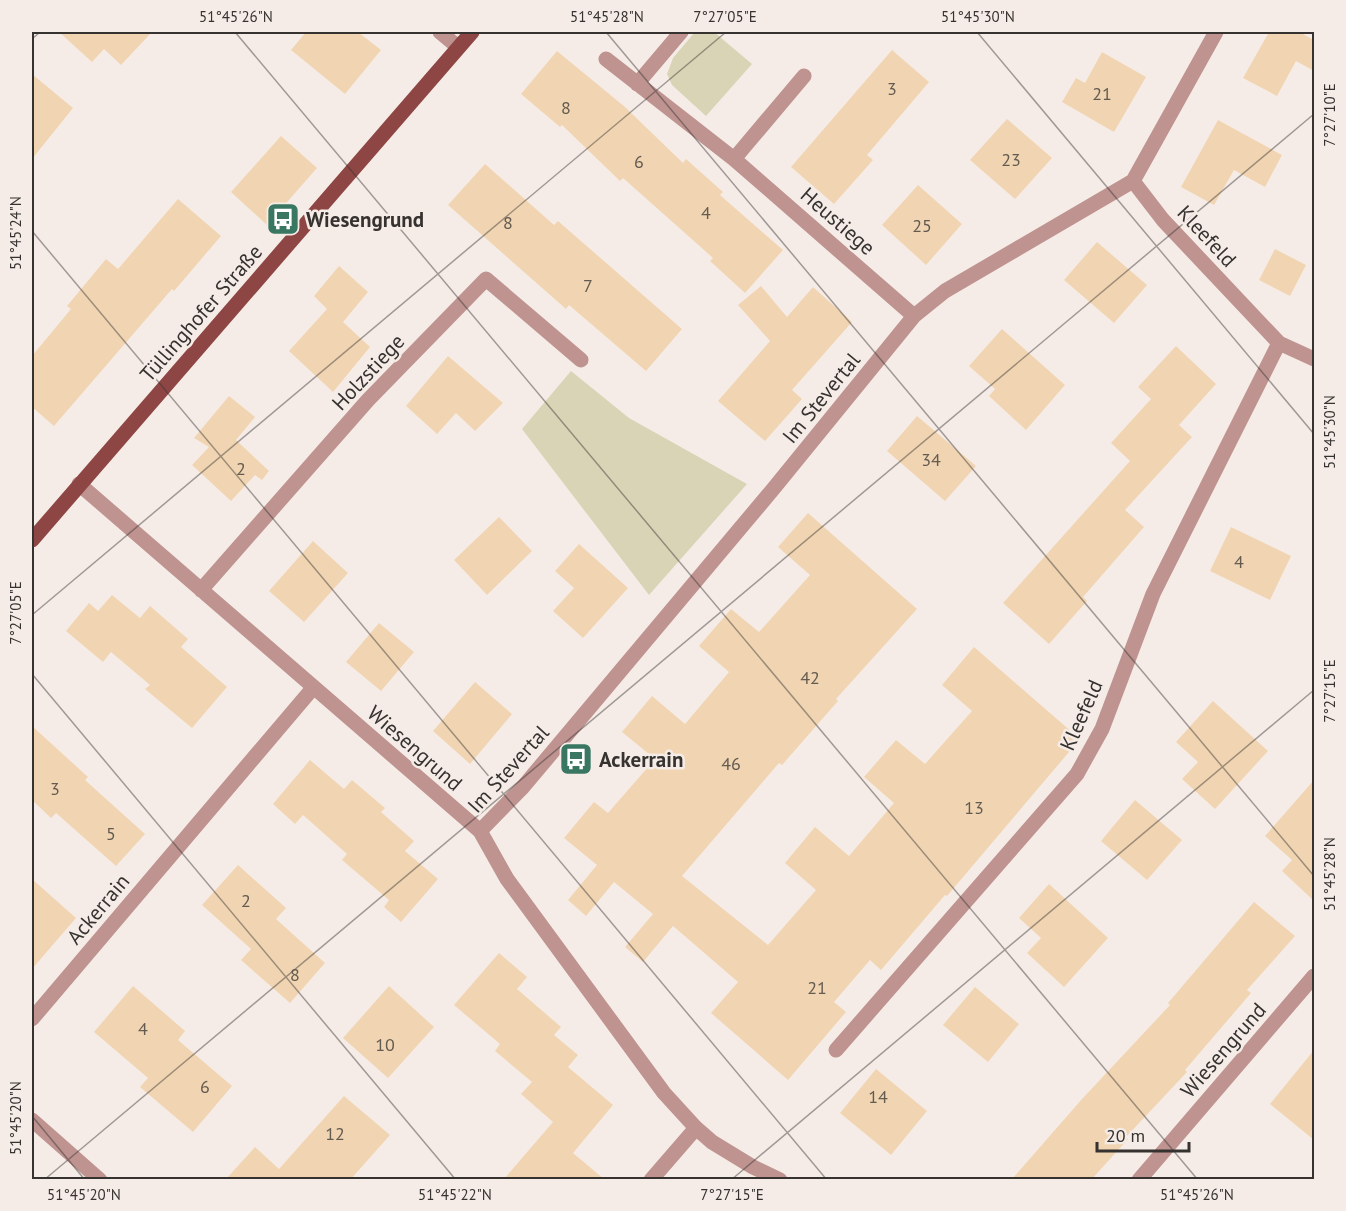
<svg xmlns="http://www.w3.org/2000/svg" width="1346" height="1211" font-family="'PT Sans',sans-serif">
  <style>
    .green { fill: #dad4b6 }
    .building { fill: #f1d5b2 }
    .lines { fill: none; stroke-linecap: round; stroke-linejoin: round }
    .minor { stroke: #be9390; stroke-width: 15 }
    .major { stroke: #8e4644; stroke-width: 15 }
    .ticks { fill: none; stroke: #353230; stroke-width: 1.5; stroke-opacity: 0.45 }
    .labels { text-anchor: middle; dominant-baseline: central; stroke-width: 5; stroke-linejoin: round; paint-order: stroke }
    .number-label { font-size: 18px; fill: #645b50 }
    .poi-label { font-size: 21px; font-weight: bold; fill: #353230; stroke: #f6ece7; text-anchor: start }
    .street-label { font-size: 21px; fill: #353230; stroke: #f6ece7 }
    .neatline { fill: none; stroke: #353230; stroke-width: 2 }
    .ticks-label { font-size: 15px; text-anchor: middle; fill: #353230 }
  </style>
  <rect width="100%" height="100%" fill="#f6ece7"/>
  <path class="green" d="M695 32H714L752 64 706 116 672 85 667 74 673 58Z
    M571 371 629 418 747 484 649 595 522 429Z"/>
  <path class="building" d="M59 32H152L121 65 104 49 92 62Z
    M306 32H358L381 50 345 94 291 50Z
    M1269 32H1299L1314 40V71L1296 61 1277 96 1243 78Z
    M892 50 929 82 867 155 873 160 834 204 791 167Z
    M557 51 625 107 683 163 686 159 723 192 720 195 783 250 745 293 710 261 713 258 623 178 620 181 562 125 560 127 521 94Z
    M1102 52 1146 77 1114 132 1062 102 1076 78 1085 83Z
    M32 74 73 108 32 159Z
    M1007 119 1052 158 1015 199 970 160Z
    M1218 120 1282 155 1265 187 1234 170 1214 205 1181 187Z
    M281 136 317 168 267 225 231 192Z
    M485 164 554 225 558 221 682 329 646 371 569 305 566 309 448 205Z
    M918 185 962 224 926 265 882 225Z
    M178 199 221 236 174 291 172 289 54 426 32 407V356L71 309 67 306 106 259 118 269Z
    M1097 242 1147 285 1114 323 1064 280Z
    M1275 249 1306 265 1290 296 1259 280Z
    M339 266 368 292 343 322 370 347 333 392 289 351 327 309 314 296Z
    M761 286 787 317 813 287 852 322 792 390 802 399 765 441 718 401 770 341 738 305Z
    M1002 329 1065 385 1026 430 989 396 995 389 969 366Z
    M1176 346 1216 384 1179 425 1192 437 1125 510 1144 527 1083 597 1087 601 1049 644 1003 603 1130 461 1111 443 1151 399 1138 387Z
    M448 356 503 403 475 431 456 413 437 434 406 406Z
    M229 396 255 417 236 440 269 471 262 480 255 475 231 501 192 465 209 447 194 438Z
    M917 416 976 466 945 501 887 451Z
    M808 513 917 609 836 699 838 701 782 765 779 763 682 876 768 945 816 890 785 863 815 827 849 856 894 803 864 777 896 740 925 764 972 711 942 685 974 647 1080 739 947 896 945 895 881 970 870 960 834 1002 846 1012 788 1080 711 1013 738 982 673 926 643 962 625 947 653 914 614 882 586 916 568 900 597 865 564 838 594 802 608 813 655 759 622 732 652 696 685 724 729 672 699 646 731 609 759 632 810 575 778 547Z
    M499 517 532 551 487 595 454 560Z
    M1231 527 1291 556 1270 600 1210 571Z
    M313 541 348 573 304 622 269 591Z
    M579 544 628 588 583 638 553 611 574 588 555 571Z
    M112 595 140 618 150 606 188 639 181 647 227 687 192 728 145 689 150 685 111 652 103 662 66 631 89 603 98 611Z
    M379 623 414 652 381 691 346 662Z
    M475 682 512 714 470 764 433 731Z
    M1213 701 1268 751 1215 809 1182 779 1198 762 1176 742Z
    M32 726 88 777 85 780 145 834 116 866 56 813 51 818 32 800Z
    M310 760 344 789 352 780 385 808 381 812 414 841 405 851 438 879 401 922 384 907 389 900 342 860 347 854 303 815 295 824 273 804Z
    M1314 780V901L1282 871 1292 860 1265 836Z
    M1135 800 1182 840 1147 880 1101 841Z
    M238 865 286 908 276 919 325 963 290 1003 241 960 251 949 202 905Z
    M32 879 76 918 32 969Z
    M1049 884 1108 938 1064 987 1027 953 1041 938 1019 918Z
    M1254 902 1295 936 1247 990 1251 993 1185 1070 1187 1072 1126 1137 1128 1139 1092 1179H1012L1082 1099 1170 1005 1168 1003Z
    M499 953 527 977 517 989 561 1027 554 1035 578 1055 568 1067 613 1105 573 1153 604 1179H504L553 1122 521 1094 532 1082 495 1051 500 1044 454 1005Z
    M133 986 185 1031 178 1040 232 1086 193 1132 140 1087 148 1078 94 1032Z
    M389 986 434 1027 388 1078 343 1038Z
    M975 987 1019 1024 988 1062 943 1025Z
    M1314 1050V1140L1270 1104Z
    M876 1069 927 1111 891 1155 840 1113Z
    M344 1096 390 1135 351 1179H226L255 1147 279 1169Z"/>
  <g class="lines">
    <path class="minor" d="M440 32 458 47
      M606 59 734 159 914 316
      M637 84 681 32
      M734 159 804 76
      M1133 181 1163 220 1279 343 1314 359
      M79 484 480 831 507 879 664 1093 696 1128 712 1142 753 1167 780 1180
      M201 590 368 400 486 279 581 360
      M480 831 523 787 774 488 914 316 945 291 1133 181 1216 32
      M32 1019 313 688
      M836 1050 1077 774 1102 729 1153 594 1279 343
      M32 1120 100 1180
      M651 1180 696 1128
      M1139 1180 1314 976"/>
    <path class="major" d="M32 540 472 32"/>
  </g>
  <path class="ticks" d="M235 32 1198 1180M606 32 1314 876M977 32 1314 434M32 39 40 32M32 231 827 1180M32 615 726 32M32 674 456 1180M32 1116 85 1180M44 1180 1314 114M731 1180 1314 690"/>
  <defs>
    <g id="bus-square" transform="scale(1.725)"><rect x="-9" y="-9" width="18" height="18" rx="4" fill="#397763" stroke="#f6ece7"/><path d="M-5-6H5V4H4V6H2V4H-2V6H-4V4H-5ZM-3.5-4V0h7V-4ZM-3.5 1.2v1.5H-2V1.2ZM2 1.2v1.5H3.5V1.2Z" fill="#fff"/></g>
  </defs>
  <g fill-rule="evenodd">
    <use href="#bus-square" x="283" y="219"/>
    <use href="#bus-square" x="576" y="759"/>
  </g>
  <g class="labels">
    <g class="number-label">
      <text x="892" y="88">3</text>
      <text x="1102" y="93">21</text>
      <text x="566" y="107">8</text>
      <text x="1011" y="159">23</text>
      <text x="639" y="161">6</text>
      <text x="706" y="212">4</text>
      <text x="508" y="222">8</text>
      <text x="922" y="225">25</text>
      <text x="588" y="285">7</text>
      <text x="931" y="459">34</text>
      <text x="241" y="468">2</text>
      <text x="1239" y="561">4</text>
      <text x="810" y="677">42</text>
      <text x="731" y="763">46</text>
      <text x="55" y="788">3</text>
      <text x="974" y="807">13</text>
      <text x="111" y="833">5</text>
      <text x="246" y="900">2</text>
      <text x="295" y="974">8</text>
      <text x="817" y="987">21</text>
      <text x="143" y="1028">4</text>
      <text x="385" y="1044">10</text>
      <text x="205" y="1086">6</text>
      <text x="878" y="1096">14</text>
      <text x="335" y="1133">12</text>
    </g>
    <g class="poi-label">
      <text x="306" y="219">Wiesengrund</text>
      <text x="599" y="759">Ackerrain</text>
    </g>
    <g class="street-label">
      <text transform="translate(838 221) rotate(41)">Heustiege</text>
      <text transform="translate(1207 236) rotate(47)">Kleefeld</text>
      <text transform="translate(201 313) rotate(-49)">Tüllinghofer Straße</text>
      <text transform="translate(368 372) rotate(-47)">Holzstiege</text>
      <text transform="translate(821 398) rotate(-51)">Im Stevertal</text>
      <text transform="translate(1081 715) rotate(-66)">Kleefeld</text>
      <text transform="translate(415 748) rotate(41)">Wiesengrund</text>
      <text transform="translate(508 769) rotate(-48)">Im Stevertal</text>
      <text transform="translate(98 909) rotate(-50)">Ackerrain</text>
      <text transform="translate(1223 1050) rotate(-49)">Wiesengrund</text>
    </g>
  </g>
  <rect width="1346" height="1211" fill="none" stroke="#f6ece7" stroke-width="66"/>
  <path d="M1097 1142v9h92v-9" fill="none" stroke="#353230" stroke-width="3"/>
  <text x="1106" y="1142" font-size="18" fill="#353230" stroke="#f6ece7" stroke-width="4.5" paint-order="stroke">20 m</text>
  <rect x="33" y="33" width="1280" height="1145" class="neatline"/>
  <g class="ticks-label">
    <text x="236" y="22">51°45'26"N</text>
    <text x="607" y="22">51°45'28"N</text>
    <text x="725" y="22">7°27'05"E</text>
    <text x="978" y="22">51°45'30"N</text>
    <text transform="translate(1330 115) rotate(-90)" y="5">7°27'10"E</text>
    <text transform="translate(16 233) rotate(-90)" y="5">51°45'24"N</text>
    <text transform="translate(1330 432) rotate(-90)" y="5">51°45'30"N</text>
    <text transform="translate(16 613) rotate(-90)" y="5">7°27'05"E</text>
    <text transform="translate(1330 691) rotate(-90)" y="5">7°27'15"E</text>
    <text transform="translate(1330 874) rotate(-90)" y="5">51°45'28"N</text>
    <text transform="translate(16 1118) rotate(-90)" y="5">51°45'20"N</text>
    <text x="84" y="1200">51°45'20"N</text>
    <text x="455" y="1200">51°45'22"N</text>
    <text x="732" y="1200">7°27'15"E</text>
    <text x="1197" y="1200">51°45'26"N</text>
  </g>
</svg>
